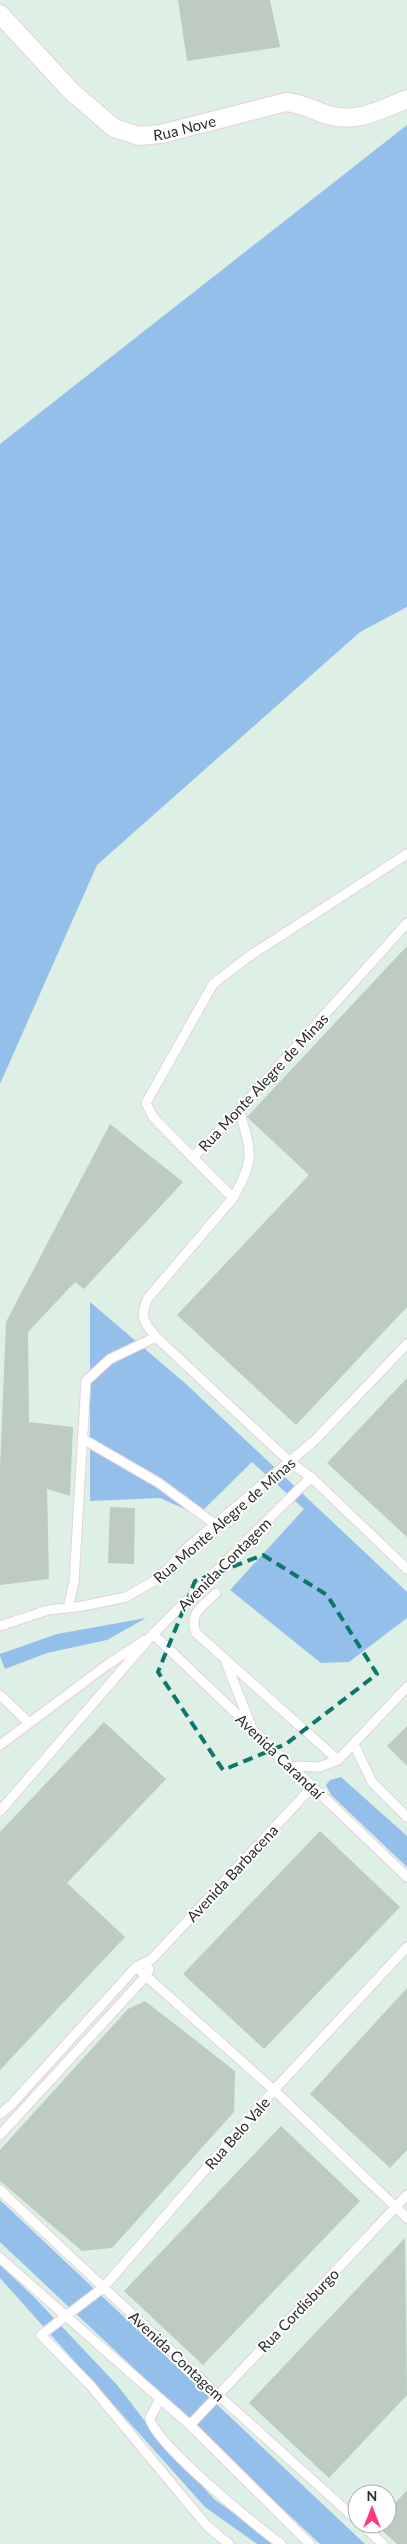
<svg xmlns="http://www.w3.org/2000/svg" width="407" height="2544" font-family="Lato,sans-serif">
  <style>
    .green { fill: #95bfeb }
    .building { fill: #bdcbc2 }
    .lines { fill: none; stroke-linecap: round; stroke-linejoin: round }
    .service-casing { stroke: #e6d2d9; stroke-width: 11 }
    .minor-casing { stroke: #e6d2d9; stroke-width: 20 }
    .service { stroke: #fff; stroke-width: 9 }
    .minor { stroke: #fff; stroke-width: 18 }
    .marked { fill: none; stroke: #0f766e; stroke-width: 4; stroke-dasharray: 10 6; stroke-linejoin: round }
    .labels { text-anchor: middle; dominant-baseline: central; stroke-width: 4; stroke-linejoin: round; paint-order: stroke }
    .street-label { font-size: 15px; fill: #2c2c2c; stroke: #fff }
  </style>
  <rect width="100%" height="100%" fill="#deefe5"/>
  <path class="green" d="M407 125V607L360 632 97 865 0 1084V444Z
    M90 1302 186 1384 407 1592V1618L349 1662 321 1663 230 1590 304 1509 252 1462 198 1515 160 1498 90 1501Z
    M146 1618 107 1640 47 1653 5 1669 0 1656V1654L57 1634Z
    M341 1777 407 1836V1867L331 1795 326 1785 330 1780Z
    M0 2200 365 2544H320L0 2242Z
    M0 2265 34 2297 118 2386 154 2433 214 2499 276 2544H257L205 2507 0 2278Z"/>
  <path class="building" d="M178 0H270L280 47 187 61Z
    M407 946V1307L296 1425 177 1315 309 1175 247 1117Z
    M110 1124 183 1182 84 1289 75 1282 28 1332 29 1422 73 1427 70 1496 47 1489 49 1579 0 1585V1470L6 1322Z
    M407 1378V1537L327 1463Z
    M110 1507 135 1508 134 1564 108 1563Z
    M104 1722 166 1779 67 1883 125 1937 0 2070V1832Z
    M407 1726V1766L387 1746Z
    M320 1831 400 1907 264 2049 183 1974Z
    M407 1988V2150L390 2168 310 2094Z
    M145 2001 235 2071 234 2112 112 2248 82 2251 0 2181V2150L128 2009Z
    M281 2126 360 2201 203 2365 124 2291Z
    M405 2238 407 2395 329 2478 249 2403Z
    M407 2490V2544H397L375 2524H387V2512Z"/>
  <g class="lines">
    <g class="service-casing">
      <path id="service" d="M407 854 248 957 213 984 146 1103 153 1117 233 1198 148 1298C139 1318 143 1321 156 1337L291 1463 311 1477 407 1569
        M193 1157 239 1110 407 923
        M233 1198C255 1159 252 1153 239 1110
        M83 1439 159 1483 216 1525
        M216 1593C203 1606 188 1613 196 1633L338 1760
        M68 1608 74 1582 86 1381 110 1359 156 1337
        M0 1626 48 1610 83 1606 126 1597 159 1578 187 1548 314 1441 407 1344
        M153 1634 407 1877
        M226 1662 251 1726
        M0 1695 29 1723
        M354 1744 372 1782 407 1817
        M0 1745 107 1665 145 1640
        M291 1766 319 1767 338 1760 407 1687
        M0 1811 153 1634 311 1477
        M136 1967 274 2090 407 2218
        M0 2114 12 2104 136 1967 152 1959 312 1787
        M0 2135 147 1975 149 1969
        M0 2190 218 2395 357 2520
        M0 2258 190 2425 310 2544
        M160 2399 150 2418C152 2441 258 2528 281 2544
        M190 2425 407 2195
        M361 2524 383 2544
        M229 2544 207 2526 90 2385 41 2335 104 2287 274 2090 407 1947"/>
    </g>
    <g class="minor-casing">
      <g id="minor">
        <path id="s1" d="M0 14 72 92 114 128 139 136 161 134 286 102C300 103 309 108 322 113 353 125 378 111 407 99"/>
      </g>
    </g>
    <use href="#service" class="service"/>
    <use href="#minor" class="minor"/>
  </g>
  <path class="marked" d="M263 1555 327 1595 377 1674 286 1744 223 1770 158 1672 195 1581Z"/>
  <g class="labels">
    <g class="street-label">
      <text stroke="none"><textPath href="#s1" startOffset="234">Rua Nove</textPath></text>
      <text transform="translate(263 1082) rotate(-47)">Rua Monte Alegre de Minas</text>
      <text transform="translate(224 1520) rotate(-41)">Rua Monte Alegre de Minas</text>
      <text transform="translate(224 1564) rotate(-45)">Avenida Contagem</text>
      <text transform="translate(280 1756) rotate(44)">Avenida Carandaí</text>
      <text transform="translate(232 1873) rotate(-47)">Avenida Barbacena</text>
      <text transform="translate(237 2133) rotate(-49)">Rua Belo Vale</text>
      <text transform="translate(298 2310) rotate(-46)">Rua Cordisburgo</text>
      <text transform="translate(177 2356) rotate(43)">Avenida Contagem</text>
    </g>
  </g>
  <g transform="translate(372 2509)"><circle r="24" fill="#ffffff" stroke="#ababab"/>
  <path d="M0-4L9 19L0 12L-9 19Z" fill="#ff3b7c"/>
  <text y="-8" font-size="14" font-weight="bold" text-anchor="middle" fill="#2c2c2c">N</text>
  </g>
</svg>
